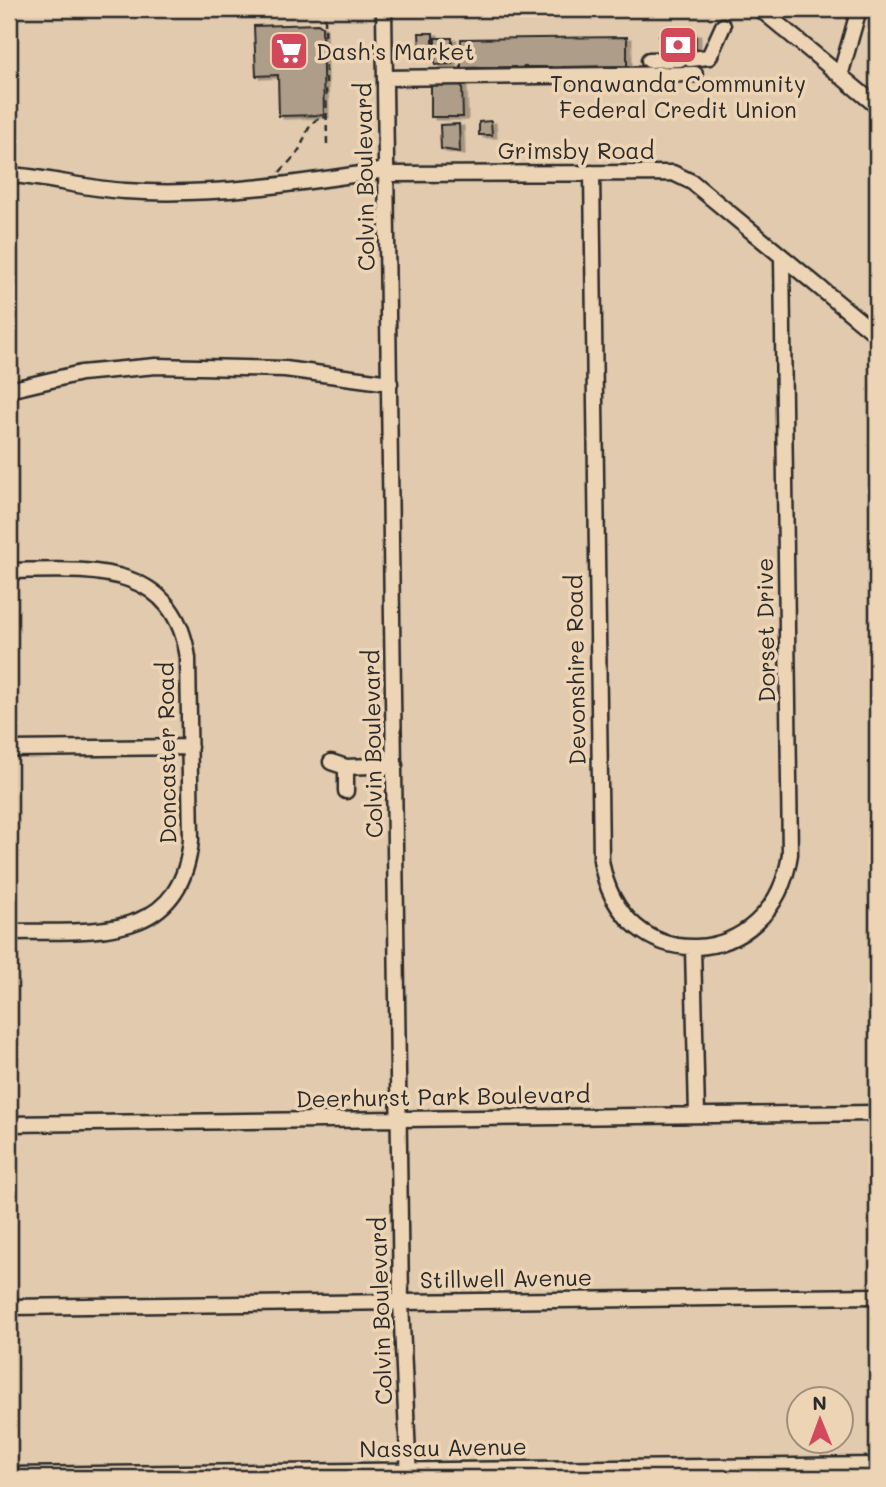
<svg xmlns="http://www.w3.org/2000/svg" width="886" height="1487" font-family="Mali,sans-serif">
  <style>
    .building { fill: #ae9d88; stroke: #2b2b2b; stroke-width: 2; filter: url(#shadow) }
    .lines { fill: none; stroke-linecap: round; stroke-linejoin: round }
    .minor-casing { stroke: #2b2b2b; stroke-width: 19 }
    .path { stroke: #2b2b2b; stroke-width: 2.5; stroke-dasharray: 7 5; stroke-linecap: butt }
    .minor { stroke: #edd4b5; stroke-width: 14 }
    .labels { text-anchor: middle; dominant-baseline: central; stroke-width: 7; stroke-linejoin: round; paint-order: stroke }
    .poi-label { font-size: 23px; fill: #2b2b2b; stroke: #edd4b5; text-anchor: start }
    .street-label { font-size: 23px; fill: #2b2b2b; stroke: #edd4b5 }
  </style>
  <defs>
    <filter id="shadow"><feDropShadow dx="4.5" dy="2.5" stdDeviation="0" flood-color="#0004"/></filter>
  </defs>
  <rect width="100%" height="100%" fill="#e1caad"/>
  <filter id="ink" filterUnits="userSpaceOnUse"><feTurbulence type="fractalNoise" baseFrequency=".0143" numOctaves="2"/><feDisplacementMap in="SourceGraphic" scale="14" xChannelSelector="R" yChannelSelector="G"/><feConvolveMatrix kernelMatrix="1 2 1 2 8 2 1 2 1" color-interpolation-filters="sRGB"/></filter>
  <g filter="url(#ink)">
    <path class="building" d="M318 24 322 27 324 115 279 116 278 75 256 76 254 26Z
      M419 33H433V53H420Z
      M696 34V56L660 57 659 35Z
      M627 37V66L562 67V71H551V67H523V72H515V67L461 68V39Z
      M435 38H452V64L435 65Z
      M431 84H462L463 117H431Z
      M491 121 492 135H479V122Z
      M459 124 460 152 441 149 440 125Z"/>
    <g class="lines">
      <g class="minor-casing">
        <path id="minor" d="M384 9 401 1302 409 1478
          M760 9 877 106
          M690 59 709 57 723 26
          M649 60 680 59
          M840 76 859 9
          M385 78 695 74
          M592 173 601 860C620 980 773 974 790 854L782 257
          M386 174 673 173 692 182 877 335
          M9 175C48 177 86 189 125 191 212 197 300 183 386 170
          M9 390 81 373 156 366 285 369 390 383
          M9 571C85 570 174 559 188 658L191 840C181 946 88 930 9 932
          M9 749 190 747
          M331 762 346 767
          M346 791V767L395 765
          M693 948 697 1115
          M9 1124 877 1113
          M9 1307 877 1296
          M9 1475 877 1465"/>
      </g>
      <path class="path" d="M325 17 327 145
        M280 172C286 165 294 158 299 150 307 136 307 118 327 117"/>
      <use href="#minor" class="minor"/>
    </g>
  </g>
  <defs>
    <g id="bank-square" transform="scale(2.0125)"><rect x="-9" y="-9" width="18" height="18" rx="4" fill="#d1495b" stroke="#edd4b5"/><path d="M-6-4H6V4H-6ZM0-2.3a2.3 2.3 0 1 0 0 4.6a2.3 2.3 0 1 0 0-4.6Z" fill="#fff"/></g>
    <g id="supermarket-square" transform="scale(2.0125)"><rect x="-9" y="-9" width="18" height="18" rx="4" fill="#d1495b" stroke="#edd4b5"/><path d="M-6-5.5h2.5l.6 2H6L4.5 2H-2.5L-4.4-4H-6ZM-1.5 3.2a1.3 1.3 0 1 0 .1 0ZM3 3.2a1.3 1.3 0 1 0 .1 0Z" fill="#fff"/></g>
  </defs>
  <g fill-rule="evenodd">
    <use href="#bank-square" x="678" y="45"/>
    <use href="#supermarket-square" x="289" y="51"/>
  </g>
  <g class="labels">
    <g class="poi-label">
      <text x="316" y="51">Dash's Market</text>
      <text x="678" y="83" text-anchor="middle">Tonawanda Community<tspan x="678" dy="26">Federal Credit Union</tspan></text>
    </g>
    <g class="street-label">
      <text x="576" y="150">Grimsby Road</text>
      <text transform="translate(364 177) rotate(-91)">Colvin Boulevard</text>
      <text transform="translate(765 630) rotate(-91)">Dorset Drive</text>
      <text transform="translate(575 670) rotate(-91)">Devonshire Road</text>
      <text transform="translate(372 744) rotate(-91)">Colvin Boulevard</text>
      <text transform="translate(166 753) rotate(-91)">Doncaster Road</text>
      <text transform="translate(443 1096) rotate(-1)">Deerhurst Park Boulevard</text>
      <text transform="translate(506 1278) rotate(-1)">Stillwell Avenue</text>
      <text transform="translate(380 1311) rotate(-92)">Colvin Boulevard</text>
      <text transform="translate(443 1447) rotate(-1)">Nassau Avenue</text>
    </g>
  </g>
  <rect width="886" height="1487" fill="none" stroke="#edd4b5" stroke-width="35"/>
  <rect x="18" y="18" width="851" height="1452" fill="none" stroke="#2b2b2b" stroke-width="2.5" filter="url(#ink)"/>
  <g transform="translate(820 1420) rotate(359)"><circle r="33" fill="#edd4b5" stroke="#9f907e" stroke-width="2"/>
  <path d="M0-5L12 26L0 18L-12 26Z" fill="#d1495b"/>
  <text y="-10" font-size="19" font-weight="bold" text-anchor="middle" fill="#2b2b2b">N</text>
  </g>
</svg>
